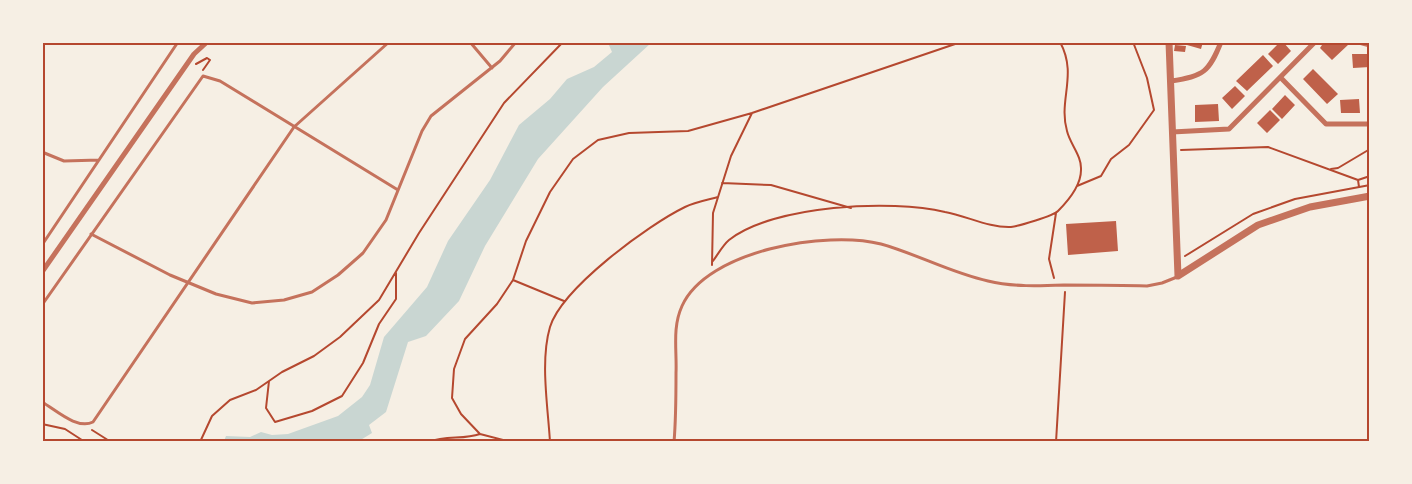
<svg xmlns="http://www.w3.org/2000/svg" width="1412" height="484" font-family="'Noto Sans',sans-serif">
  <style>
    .water { fill: #c9d6d2 }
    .building { fill: #bf614a }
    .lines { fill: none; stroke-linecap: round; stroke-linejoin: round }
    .path { stroke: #b5482f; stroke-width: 2 }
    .service { stroke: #c5725c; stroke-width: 3 }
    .minor { stroke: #c5725c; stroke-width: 5 }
    .tertiary { stroke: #c5725c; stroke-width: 7 }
    .neatline { fill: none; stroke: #b5482f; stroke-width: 2 }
  </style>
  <rect width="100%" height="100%" fill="#f6efe4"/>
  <path class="water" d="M608 43H651L603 87 538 159 485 246 459 301 426 336 408 342 386 412 369 425 372 433 359 441H224L226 436 250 437 261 432 272 435 288 434 338 416 362 397 370 385 384 337 427 287 448 241 490 180 519 125 550 99 567 79 594 67 612 52Z"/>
  <path class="building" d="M1186 42H1203L1201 49 1187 45Z
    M1280 42H1283L1291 51 1278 64 1268 54Z
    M1324 42H1347L1349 44 1332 60 1320 48Z
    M1175 45 1186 46 1185 52 1174 51Z
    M1352 54H1370V67L1353 68Z
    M1263 55 1273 66 1247 91 1236 81Z
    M1313 69 1338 94 1327 104 1303 79Z
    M1235 86 1245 96 1232 109 1222 98Z
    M1285 95 1295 105 1282 119 1272 109Z
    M1359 99 1360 113H1341L1340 100Z
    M1218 104 1219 121 1195 122V105Z
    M1270 110 1280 120 1267 133 1257 123Z
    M1116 221 1118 251 1068 255 1066 224Z"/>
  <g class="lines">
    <path class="path" d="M196 64 207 58 210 60 203 70
      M1181 150 1268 147 1358 180 1359 187
      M1331 169 1338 168 1370 149
      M1358 180 1370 176
      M722 183 771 185 851 208
      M1077 186 1101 176 1111 159 1129 145 1154 110 1147 78 1133 42
      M1185 256 1253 214 1295 199 1370 185
      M713 261C718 254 723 245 729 240 773 205 892 199 945 212 967 216 989 228 1011 227 1019 226 1053 216 1058 211 1068 201 1081 185 1081 170 1082 156 1070 144 1067 131 1058 100 1078 75 1060 42
      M712 265 713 213 731 156 752 113 961 42
      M1054 278 1049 259 1056 213
      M513 280 564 301
      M269 381 266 408 275 422 312 411 342 396 363 363 379 324 396 299V273
      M42 424 65 429 85 442
      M92 430 111 442
      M200 442 212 416 230 400 256 390 282 372 314 356 340 337 379 300 419 233 504 103 563 42
      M429 442C446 435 463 440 480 434
      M511 442 480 434 461 414 452 398 454 369 465 339 497 304 513 280 526 241 550 192 573 159 598 140 629 133 688 131 752 113
      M550 442C548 407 540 361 550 327 562 288 648 225 685 207 695 202 707 200 718 197
      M1056 442 1065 292"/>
    <path class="service" d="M470 42 492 68
      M42 152 64 161 99 160
      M91 234 170 275 216 294 252 303 284 300 312 292 338 275 363 253 386 220 422 131 431 116 500 61 516 42
      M42 245 178 42
      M42 305 203 76 220 81 398 190
      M42 402C56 410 77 430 93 422L294 127 389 42
      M674 442C676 419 676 396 676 373 677 350 672 328 682 306 707 250 827 230 881 244 917 254 951 273 988 281 1013 287 1039 286 1064 285 1091 285 1119 285 1147 286L1162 283 1177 277"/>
    <path class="minor" d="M1359 42 1370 45
      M1282 79 1326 124H1370
      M1171 81C1204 76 1209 72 1221 42
      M1172 132 1229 129 1315 42
      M42 272 194 54 207 42"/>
    <path class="tertiary" d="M1169 42 1178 276 1258 225 1310 207 1370 196"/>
  </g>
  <rect width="1412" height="484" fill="none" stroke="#f6efe4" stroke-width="88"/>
  <rect x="44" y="44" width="1324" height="396" class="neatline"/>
</svg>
